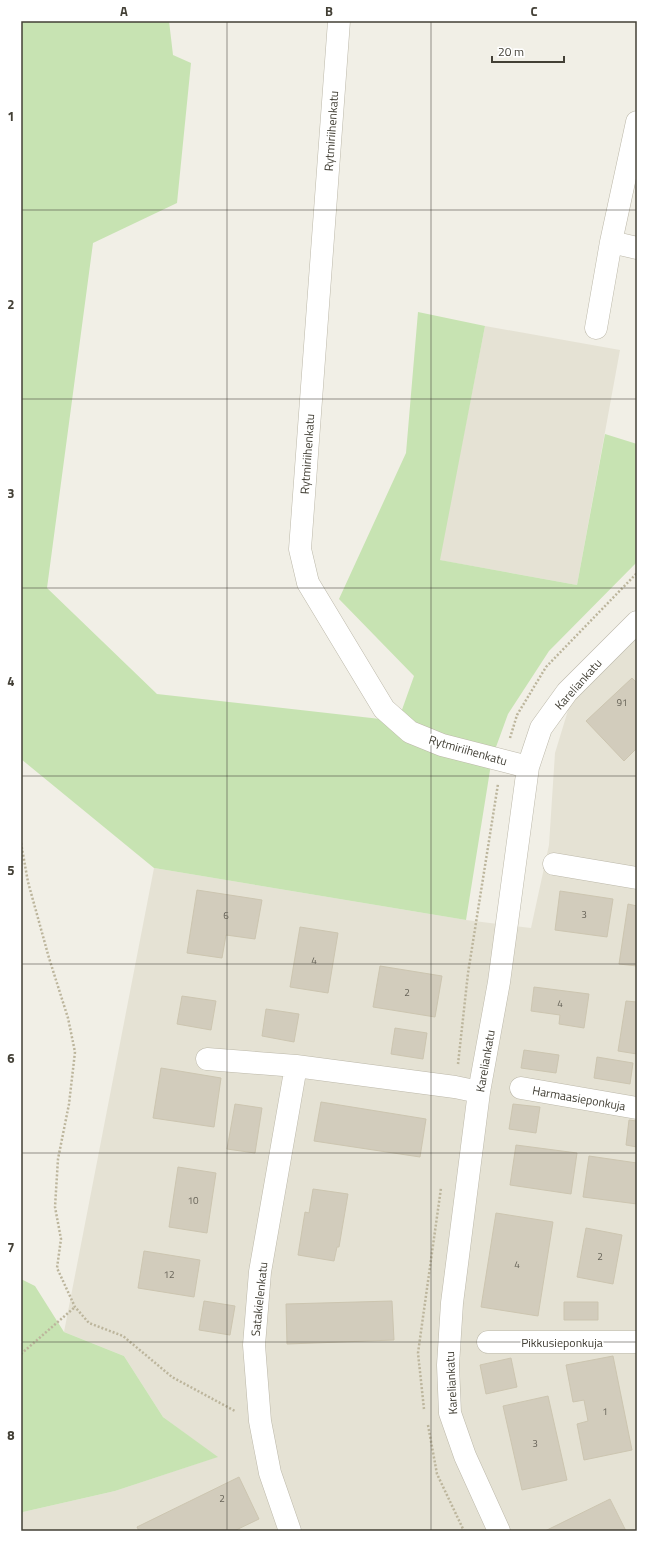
<svg xmlns="http://www.w3.org/2000/svg" width="658" height="1552" font-family="'Titillium Web',sans-serif">
  <style>
    .residential { fill: #e5e2d4 }
    .green { fill: #c7e3b2 }
    .building { fill: #d2ccbc; stroke: #ccc5b0 }
    .lines { fill: none; stroke-linecap: round; stroke-linejoin: round }
    .minor-casing { stroke: #bcb8a9; stroke-width: 23 }
    .path { stroke: #bcb59c; stroke-width: 2.5; stroke-dasharray: 2 2; stroke-linecap: butt }
    .minor { stroke: #fff; stroke-width: 22 }
    .grid { fill: none; stroke: #434036; stroke-width: 1; stroke-opacity: 0.55 }
    .labels { text-anchor: middle; dominant-baseline: central; stroke-width: 3.5; stroke-linejoin: round; paint-order: stroke }
    .number-label { font-size: 10px; fill: #676358 }
    .street-label { font-size: 12px; fill: #434036; stroke: #fff }
    .neatline { fill: none; stroke: #434036; stroke-width: 1.5 }
    .grid-label { font-size: 13px; text-anchor: middle; font-weight: bold; fill: #434036 }
  </style>
  <rect width="100%" height="100%" fill="#f1efe6"/>
  <path class="residential" d="M485 326 620 350 577 585 439 560Z
    M637 638V1531H21V1515L23 1512 115 1491 217 1457 163 1417 124 1356 64 1332 154 868 466 920 531 928 549 845 555 753 569 707 594 675Z"/>
  <path class="green" d="M21 21H169L173 55 191 63 177 203 93 243 47 588 157 694 398 721 414 676 339 599 406 453 418 312 485 326 440 560 577 585 605 434 637 444V562L549 651 508 714 492 758 466 920 154 868 21 759Z
    M21 1279 35 1286 64 1332 124 1356 163 1417 218 1457 115 1491 23 1512 21 1515Z"/>
  <path class="building" d="M632 678 637 683V748L624 761 586 721Z
    M197 890 262 900 255 939 226 935 222 958 187 953Z
    M560 891 613 899 607 937 555 930Z
    M628 904 637 906V966L619 964Z
    M300 927 338 933 328 993 290 987Z
    M380 966 442 976 435 1017 373 1007Z
    M534 987 589 994 584 1028 559 1024 560 1015 531 1011Z
    M182 996 216 1001 211 1030 177 1024Z
    M626 1001 637 1002V1054L618 1051Z
    M266 1009 299 1014 294 1042 262 1036Z
    M395 1028 427 1033 423 1059 391 1054Z
    M524 1050 559 1055 556 1073 521 1068Z
    M597 1057 633 1063 630 1084 594 1078Z
    M161 1068 221 1078 214 1127 153 1118Z
    M321 1102 426 1119 420 1157 314 1141Z
    M235 1104 262 1108 255 1153 227 1149Z
    M513 1104 540 1107 536 1133 509 1129Z
    M629 1120 637 1121V1147L626 1145Z
    M516 1145 577 1153 571 1194 510 1185Z
    M589 1156 637 1163V1204L583 1197Z
    M178 1167 216 1173 207 1233 169 1227Z
    M313 1189 348 1194 339 1247H337L334 1261 298 1255 305 1212 309 1213Z
    M496 1213 553 1222 538 1316 481 1307Z
    M586 1228 622 1235 613 1284 577 1277Z
    M144 1251 200 1260 194 1297 138 1288Z
    M204 1301 235 1306 230 1335 199 1330Z
    M392 1301 394 1340 287 1344 286 1304Z
    M564 1302H598V1320H564Z
    M613 1356 632 1450 584 1460 577 1424 588 1421 584 1400 573 1402 566 1365Z
    M511 1358 517 1387 486 1394 480 1365Z
    M548 1396 567 1480 522 1490 503 1406Z
    M239 1477 259 1519 234 1531H139L137 1527Z
    M610 1499 626 1531H545Z"/>
  <g class="lines">
    <g class="minor-casing">
      <path id="minor" d="M339 21 300 549 308 583 384 709 410 732 442 745 528 767
        M637 122 611 242 637 248
        M596 328 611 242
        M554 864 637 878
        M207 1059 296 1066 455 1087 479 1092
        M521 1088 637 1108
        M488 1342H637
        M290 1531 270 1473 260 1421 254 1345 260 1272 296 1066
        M499 1531 465 1456 450 1413 448 1365 452 1303 479 1092 499 982 528 767 541 728 567 692 637 622"/>
    </g>
    <path class="path" d="M510 738 517 715 546 667 637 573
      M21 843 28 882 49 958 68 1018 75 1052 69 1104 58 1159 55 1207 61 1239 57 1268 75 1307 89 1323 123 1336 172 1377 235 1411
      M458 1064 468 973 498 784
      M21 1354 75 1307
      M424 1409 418 1353 441 1188
      M428 1425 437 1474 464 1531"/>
    <use href="#minor" class="minor"/>
  </g>
  <path class="grid" d="M227 21V1531M431 21V1531M21 210H637M21 399H637M21 588H637M21 776H637M21 964H637M21 1153H637M21 1342H637"/>
  <g class="labels">
    <g class="number-label">
      <text x="622" y="702">91</text>
      <text x="584" y="914">3</text>
      <text x="226" y="915">6</text>
      <text x="314" y="960">4</text>
      <text x="407" y="992">2</text>
      <text x="560" y="1003">4</text>
      <text x="193" y="1200">10</text>
      <text x="600" y="1256">2</text>
      <text x="517" y="1264">4</text>
      <text x="169" y="1274">12</text>
      <text x="605" y="1411">1</text>
      <text x="535" y="1443">3</text>
      <text x="222" y="1498">2</text>
    </g>
    <g class="street-label">
      <text transform="translate(331 131) rotate(-86)">Rytmiriihenkatu</text>
      <text transform="translate(307 454) rotate(-86)">Rytmiriihenkatu</text>
      <text transform="translate(578 684) rotate(-48)">Kareliankatu</text>
      <text transform="translate(468 750) rotate(16)">Rytmiriihenkatu</text>
      <text transform="translate(485 1061) rotate(-80)">Kareliankatu</text>
      <text transform="translate(579 1098) rotate(10)">Harmaasieponkuja</text>
      <text transform="translate(259 1299) rotate(-84)">Satakielenkatu</text>
      <text x="562" y="1342">Pikkusieponkuja</text>
      <text transform="translate(451 1383) rotate(-93)">Kareliankatu</text>
    </g>
  </g>
  <rect width="658" height="1552" fill="none" stroke="#ffffff" stroke-width="44"/>
  <path d="M492 56v6h72v-6" fill="none" stroke="#434036" stroke-width="2"/>
  <text x="498" y="56" font-size="12" fill="#434036" stroke="#ffffff" stroke-width="3" paint-order="stroke">20 m</text>
  <rect x="22" y="22" width="614" height="1508" class="neatline"/>
  <g class="grid-label">
    <text x="124" y="16">A</text>
    <text x="329" y="16">B</text>
    <text x="534" y="16">C</text>
    <text x="11" y="121">1</text>
    <text x="11" y="309">2</text>
    <text x="11" y="498">3</text>
    <text x="11" y="686">4</text>
    <text x="11" y="875">5</text>
    <text x="11" y="1063">6</text>
    <text x="11" y="1252">7</text>
    <text x="11" y="1440">8</text>
  </g>
</svg>
